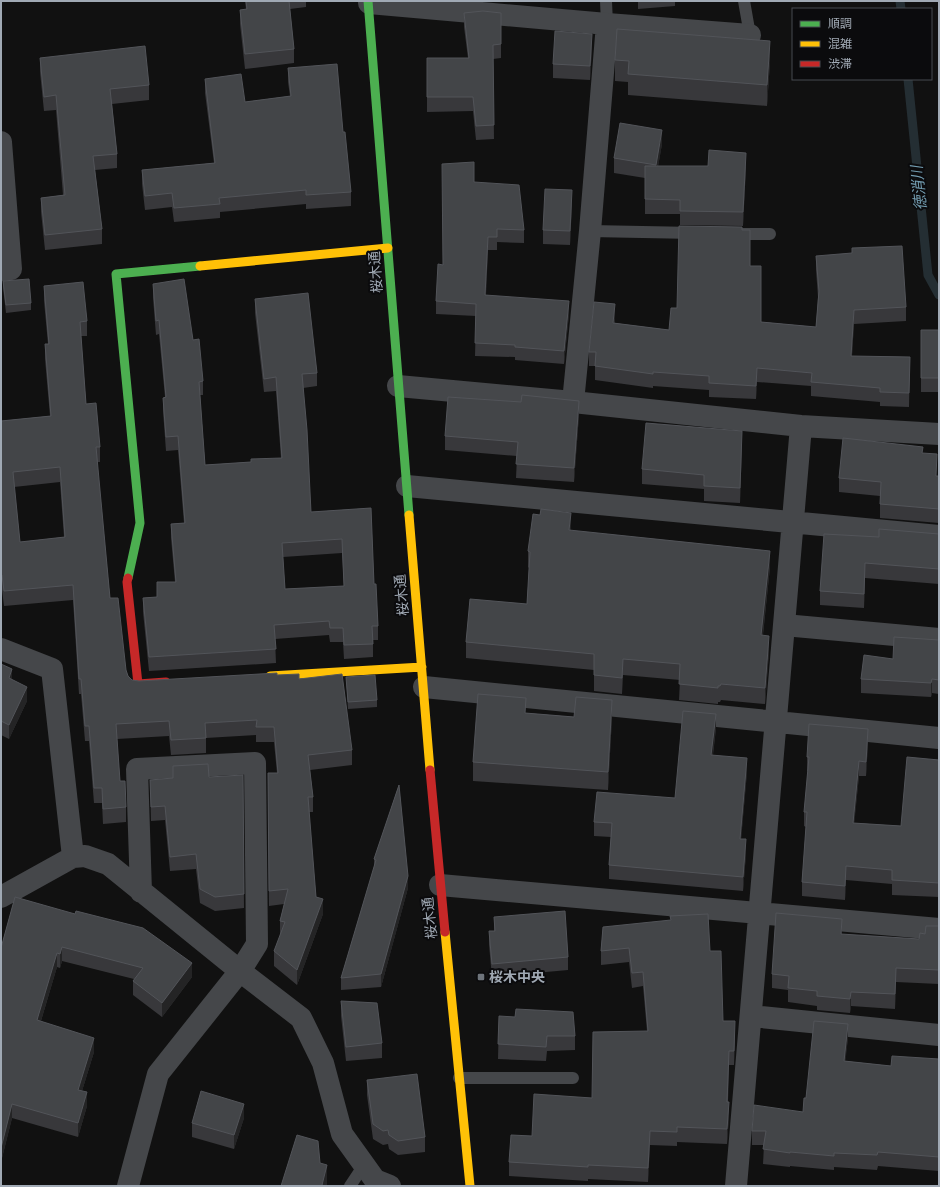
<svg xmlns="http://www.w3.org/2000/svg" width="940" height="1187" font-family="Rubik,'Noto Sans JP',sans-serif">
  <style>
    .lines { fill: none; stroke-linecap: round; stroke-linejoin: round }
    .stream { stroke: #242e33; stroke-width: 9 }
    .lane { stroke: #45474a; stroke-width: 12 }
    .street { stroke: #45474a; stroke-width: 22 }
    .fast { stroke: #4caf50; stroke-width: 9 }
    .slow { stroke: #ffc107; stroke-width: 9 }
    .jam { stroke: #c62828; stroke-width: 9 }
    .wall { fill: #38383b; fill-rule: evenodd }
    .shaded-wall { fill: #242425 }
    .building { fill: #434548; stroke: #525459; fill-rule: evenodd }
    .poi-dot { fill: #6e747b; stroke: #0b0b0d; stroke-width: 1.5 }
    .labels { text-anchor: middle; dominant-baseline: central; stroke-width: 4; stroke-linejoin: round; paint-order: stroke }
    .street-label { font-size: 14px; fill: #a0a9b4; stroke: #0b0b0d }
    .poi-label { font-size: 14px; font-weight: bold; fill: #a0a9b4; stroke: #0b0b0d; text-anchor: start }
    .water-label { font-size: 15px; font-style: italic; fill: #749eb2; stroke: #0b0b0d }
  </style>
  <rect width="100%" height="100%" fill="#111"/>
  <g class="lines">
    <path class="stream" d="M900 1 901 9
      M908 79 928 275 939 295"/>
    <path class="lane" d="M606 1 607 24
      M744 1 750 35
      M590 231 695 233
      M733 234H770
      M459 1078H573
      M350 1186 364 1165"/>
    <path class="street" d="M369 3 607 24 590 231 573 402
      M607 24 750 35
      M1 142 11 269 1 270
      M398 386 573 402 801 426 939 434
      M407 486 939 536
      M784 625 939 639
      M1 649 52 669 73 857
      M424 687 939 738
      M440 885 939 929
      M1 897 73 857 85 856 108 864 240 971 301 1018 323 1063 342 1134 375 1180 390 1186
      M751 1016 939 1035
      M128 1186 158 1074 240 971 257 944 255 763 137 769 141 892
      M736 1186 801 426"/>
    <path class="fast" d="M368 1 409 515
      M128 578 140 523 116 274 200 266"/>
    <path class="slow" d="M200 266 388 248
      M409 515 430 770
      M270 676 422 667
      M445 932 470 1186"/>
    <path class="jam" d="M128 578 127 582 138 684 166 682
      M430 770 445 932"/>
  </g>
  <path class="wall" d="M245 1H306V7L290 9 294 49V63L245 69 240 24V10L246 9Z
    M638 1H675V6L638 9Z
    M464 13H501V58L493 59 494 139 476 140 473 111 427 112V58H468L464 27Z
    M592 48 590 80 553 78V64Z
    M40 58 149 85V100L112 104 117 154V168L95 170 102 229V244L45 250 41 212V198L63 195 56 110 44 111 40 72Z
    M615 60 770 62 767 106 628 95V82L615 81Z
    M288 68 343 132 351 192V206L306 209V204L220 212V218L174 222 172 207 145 210 142 184V170L214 163 205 93V79L245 102 290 96 288 82Z
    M662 144 658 166 746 167 743 226 680 225V214H645V178L614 173V158Z
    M474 182 524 230V243L497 242V250H488L486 295 569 314 564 364 515 360V357L475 356 476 316 436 314V301L443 265Z
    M572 204 570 245 543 244V230Z
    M742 230 750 266 761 322 816 327 818 297 816 270V256L906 307V321L854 324 852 356 910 357 909 407 880 406V402L811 396V386L757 382 756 399 709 397V390L653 386V388L595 380V366H589V352L615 318V323L669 330 677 308Z
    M3 281 31 303V310L6 313 3 288Z
    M153 284 193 340 203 381V395H200L205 465 251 462 281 458 276 391 264 392 255 313V299L317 373V386L303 388 311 512 371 508 374 584 378 626V640H373V657L344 659 343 642H330L329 635 275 639 276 663 149 671 143 612V598L157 597V582H175L171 538V524L184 523 178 450 166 451 163 411V398L165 397 159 334 156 335 153 298ZM342 553 344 586 285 589 283 557Z
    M44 286 87 321V336H81L86 404 100 447V462H97L110 598 126 670 128 676 132 680 139 681 277 675 299 679 352 750V765L310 770 313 797V812H309L316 897 323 914 297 985 274 966V951L280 936V921L284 904 269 906 268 773H277L274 742H256V735L206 738V753L171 755 169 736 117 739 120 781 126 807V822L103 824 102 803H94L89 741H85L81 694H79L73 600 4 606 2 590H1V421L50 416 45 359V344H48L44 301ZM60 482 64 537 20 542 14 487Z
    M921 330H939V392H921Z
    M579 415 574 482 516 478 517 456 445 450V436Z
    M742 445 740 503 704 501V489L642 484V469Z
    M923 453 936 476H939V523L880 518V496L839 492V478Z
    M571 529V531L770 567 763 635 769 652 765 704 721 700 720 702H718V704L679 700 680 680 623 675 622 694 594 691V670L466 658V642L527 604 529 568 528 567V551Z
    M939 534V584L865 578 864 608 820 605V591L879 537Z
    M939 640V694L932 693 931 697 861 693V679L893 659Z
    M1 664 27 701 9 739 1 735Z
    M346 677 377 700V707L348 709Z
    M526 713 574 717 612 718 608 790 473 781V762Z
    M716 728 713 755 747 772 741 839 746 854 743 891 609 879V865L611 837 594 836V822L675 798Z
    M868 744 866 776H859L854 823 901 826 939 760V897L892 895V884L846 880 845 900 802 896V882L806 827 804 826V812L808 771H807V757Z
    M173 766 209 777 243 775 244 908 215 911 200 903 196 869 170 871 165 820 151 821 150 780 173 778Z
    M399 785 408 888 381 987 341 990V978L374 868V859Z
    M15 897 192 977 162 1017 133 995V981L134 979 62 961 60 968 57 967 41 1021 94 1052 82 1091 87 1106 78 1137 12 1118 1 1162V948Z
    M494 917 568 957V970L492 977 489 945V931H494Z
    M939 926V984L896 982 895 1009 851 1006 850 1013 817 1010V1006L788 1002V990L772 988V974L842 935 919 939 925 934Z
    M603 927 710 951 723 1021 735 1035 734 1065H729L728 1102 729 1116 727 1144 677 1142V1146L650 1145 648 1182 588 1179V1181L509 1176V1162L532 1136 592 1098 647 1031 643 986 632 988 629 962 601 965V951Z
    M341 1001 382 1043V1058L346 1061 341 1016Z
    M499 1016 575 1036V1050L547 1051 546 1061 498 1059Z
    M848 1038 845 1061 891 1066 939 1059V1171L878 1166 877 1170 834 1167V1170L790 1166V1167L763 1164 764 1145H752V1131L803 1112 806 1098Z
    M367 1080 425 1137V1152L398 1155 389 1149 388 1144 383 1145 373 1139 367 1095Z
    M244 1118 234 1149 192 1137V1123Z"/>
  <path class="shaded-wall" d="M592 34V48L590 80V66Z
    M770 41V62L767 106V85Z
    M662 130V144L656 179V165Z
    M746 153V167L743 226V212Z
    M572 190V204L570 245V231Z
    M488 237V250L485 308V295Z
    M569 301V314L564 364V351Z
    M615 304V318L613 337V323Z
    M854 310V324L851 370V356Z
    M757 368V382L756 399V386Z
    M579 401V415L574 482V468Z
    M742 431V445L740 503V488Z
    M571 513V529L569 546V530Z
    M770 551V567L761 651V635Z
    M865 563V578L864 608V594Z
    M769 636V652L765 704V688Z
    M12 669V683L9 678Z
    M932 679V693L931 697V683Z
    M27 687V701L9 739V725Z
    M612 700V718L608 790V772Z
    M716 714V728L711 769V755Z
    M868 729V744L866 776V762Z
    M747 758V772L740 853V839Z
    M859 761V776L853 837V823Z
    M746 839V854L743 891V877Z
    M846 866V880L845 900V886Z
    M408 876V888L381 987V974Z
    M323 899V914L297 985V970Z
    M842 919V933L841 949V934Z
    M62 947V961L60 968V954Z
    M57 953V967L37 1034V1020Z
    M192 963V977L162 1017V1003Z
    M896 968V982L895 1009V994Z
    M851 992V1006L850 1013V999Z
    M735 1021V1035L734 1065V1051Z
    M848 1024V1038L844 1075V1061Z
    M94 1038V1052L78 1104V1090Z
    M87 1092V1106L78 1137V1123Z
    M729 1102V1116L727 1144V1129Z
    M12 1104V1118L1 1162V1148Z
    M244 1104V1118L234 1149V1135Z
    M650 1131V1145L648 1182V1168Z
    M327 1165V1186H322V1185Z"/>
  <path class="building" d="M246 1H289L294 49 245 54 240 10 247 9Z
    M483 11 501 13V44L493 45 494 125 476 126 473 97H427V58H469L464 13Z
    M617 29 770 41 767 85 628 74 629 61 615 60Z
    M555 31 592 34 590 66 553 64Z
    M145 46 149 85 110 89 117 154 93 156 102 229 45 235 41 198 65 195 56 95 44 97 40 58Z
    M337 64 343 132H345L351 192 306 195V190L219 198 220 204 174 208 172 193 145 196 142 170 215 163 205 79 241 74 245 102 291 96 288 68Z
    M620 123 662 130 656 165 614 158Z
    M709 150 746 153 743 212 680 211V200L645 199V166H708Z
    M474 162V182L519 185 524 230 497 229V237H488L485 295 569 301 564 351 515 347V345L475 343 476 304 436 301 438 264 443 265 442 164Z
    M545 189 572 190 570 231 543 230Z
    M679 226 742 227V230H750V266H761V322L816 327 819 291 816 256 852 253V248L902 246 906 307 854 310 851 356 910 357 909 393 880 392V388L811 382 812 373 757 368 756 386 709 383V376L653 372V374L595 366 596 352H589L594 302 615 304 613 323 669 330 671 308H677Z
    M29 279 31 303 6 305 3 281Z
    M184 279 193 340 199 339 203 381 199 382 205 465 251 462V459L282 458 276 377 264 379 255 299 308 293 317 373 302 374 307 430 311 512 371 508 374 584H376L378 626H372L373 644 344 645 343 628H330L329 621 274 625 276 649 149 657 143 598 157 597V582H176L171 524 185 523 178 436 166 437 163 398 166 397 159 320 156 321 153 284ZM342 539 344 586 285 589 282 543Z
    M83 282 87 321 80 322 86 404 96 403 100 447H96L110 598H118L126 670 128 676 132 680 139 681 277 673V675L299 674V679L342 674 352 750 308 755 313 797H308L316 897 323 899 297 970 274 951 285 922 280 921 288 889 269 891 268 773H278L274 727H256L257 720 205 723 206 738 171 740 169 721 116 724 120 781H125L126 807 103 809 102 788H94L89 726H85L81 679H79L73 585 4 591 2 575H1V421L51 416 45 344H49L44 286ZM60 467 65 537 20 542 13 472Z
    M921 330H939V378H921Z
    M522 395 579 401 574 468 516 464 518 442 445 436 448 397 521 402Z
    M646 423 742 431 740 488 704 486V475L642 469Z
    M843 438 923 447 922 453 937 454 936 476H939V509L880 504 881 482 839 478Z
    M541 509 571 513 569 530 770 551 761 635 769 636 765 688 721 684 720 686H718V688L679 684 680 664 623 659 622 678 594 675V654L466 642 470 599 527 604 530 552 528 551 533 514 540 515Z
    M879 529 939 534V569L865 563 864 594 820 591 824 534 879 537Z
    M894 637 939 640V680L932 679 931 683 861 679 864 655 893 659Z
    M1 664 12 669 9 678 27 687 9 725 1 721Z
    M375 675 377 700 348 702 346 677Z
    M478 694 526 698 525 713 574 717 576 697 612 700 608 772 473 762Z
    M683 711 716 714 711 755 747 758 740 839H746L743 877 609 865 612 823 594 822 597 792 675 798Z
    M809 724 868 729 866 762 859 761 853 823 901 826 907 757 939 760V883L892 880V870L846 866 845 886 802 882 807 812H804L809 757H807Z
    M208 764 209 777 243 775 244 894 215 897 200 889 196 854 170 857 165 806 151 807 150 780 173 778V766Z
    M399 785 408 876 381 974 341 978 376 860 374 859Z
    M15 897 75 914 76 911 143 928 192 963 162 1003 133 981 143 968 62 947 60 954 57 953 37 1020 94 1038 78 1090 87 1092 78 1123 12 1104 1 1148V948Z
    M565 911 568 957 492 964 489 931H495L494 917Z
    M776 913 842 919 841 934 919 939 920 933 925 934 926 926H939V970L896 968 895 994 851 992 850 999 817 996V991L788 988 789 976 772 974Z
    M708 914 710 951H721L723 1021H735L734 1051H729L727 1102H729L727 1129 677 1127V1132L650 1131 648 1168 588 1165V1167L509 1162 511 1135 532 1136 534 1094 592 1098 593 1032 648 1031 643 972 632 973 629 948 601 951 603 927 671 920 670 916Z
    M341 1001 377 1003 382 1043 346 1047Z
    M516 1009 573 1012 575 1036H547L546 1047 498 1044 499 1016 515 1017Z
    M814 1021 848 1024 844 1061 891 1066 892 1056 939 1059V1157L878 1152 877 1155 834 1153V1156L790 1152V1153L763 1149 766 1131H752L754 1105 803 1112 804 1098H806Z
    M417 1074 425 1137 398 1141 389 1135 388 1130 383 1131 373 1124 367 1080Z
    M201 1091 244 1104 234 1135 192 1123Z
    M297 1135 318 1141 320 1163 327 1165 322 1185 325 1186H281Z"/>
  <rect class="poi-dot" x="477" y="973" width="8" height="8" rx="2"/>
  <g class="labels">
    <g class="street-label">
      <text transform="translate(376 272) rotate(-94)">桜木通</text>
      <text transform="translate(402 595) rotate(-95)">桜木通</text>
      <text transform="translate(430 918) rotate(-96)">桜木通</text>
    </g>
    <g class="poi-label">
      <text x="489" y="977">桜木中央</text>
    </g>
    <g class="water-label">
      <text transform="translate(919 188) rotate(-96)">徳消川</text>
    </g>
  </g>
  <rect width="940" height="1187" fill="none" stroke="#a0a9b4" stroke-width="4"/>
  <rect x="792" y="8" width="140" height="72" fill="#0b0b0d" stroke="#474a50"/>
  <rect x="800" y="21" width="20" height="6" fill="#4caf50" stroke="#474a50"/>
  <text x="828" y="28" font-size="12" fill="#a0a9b4">順調</text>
  <rect x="800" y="41" width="20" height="6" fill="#ffc107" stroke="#474a50"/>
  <text x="828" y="48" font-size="12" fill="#a0a9b4">混雑</text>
  <rect x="800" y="61" width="20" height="6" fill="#c62828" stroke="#474a50"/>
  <text x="828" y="68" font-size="12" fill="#a0a9b4">渋滞</text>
</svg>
